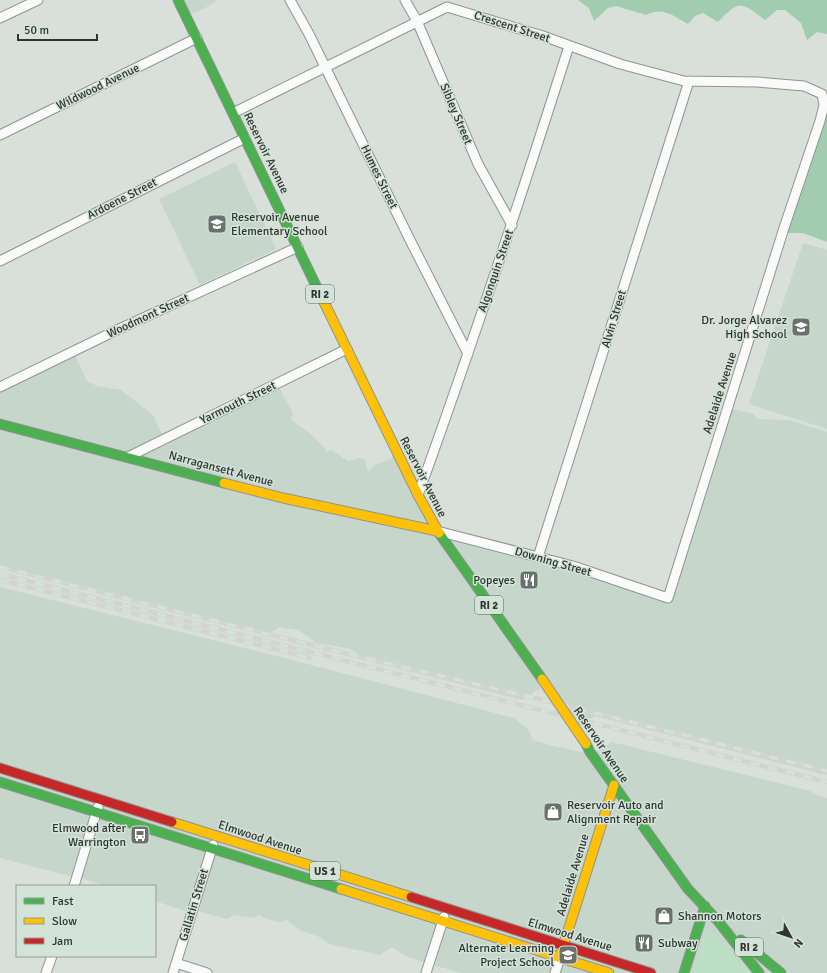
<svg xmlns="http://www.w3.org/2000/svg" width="827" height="973" font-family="Signika,sans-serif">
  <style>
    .built { fill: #c7d6cb }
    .green { fill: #bcdfc6 }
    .forest { fill: #a2ccaf }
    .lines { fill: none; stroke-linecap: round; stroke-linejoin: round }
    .street-casing { stroke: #8f9590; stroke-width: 11 }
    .fast-casing { stroke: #8f9590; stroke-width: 11 }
    .slow-casing { stroke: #8f9590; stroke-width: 11 }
    .jam-casing { stroke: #8f9590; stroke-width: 11 }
    .street { stroke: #f9faf9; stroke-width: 9 }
    .fast { stroke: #4caf50; stroke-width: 9 }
    .slow { stroke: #ffc107; stroke-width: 9 }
    .jam { stroke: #c62828; stroke-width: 9 }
    .rail-casing { stroke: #d2d4d2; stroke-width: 4.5 }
    .rail { stroke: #d4e3d7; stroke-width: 3; stroke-dasharray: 9; stroke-linecap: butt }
    .slow-bridge-casing { stroke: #8f9590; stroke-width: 11; stroke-linecap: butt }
    .slow-bridge { stroke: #ffc107; stroke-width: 9 }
    .labels { text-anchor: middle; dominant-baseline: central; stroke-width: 3; stroke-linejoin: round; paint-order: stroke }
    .shield { fill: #d4e3d7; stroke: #606963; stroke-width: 1 }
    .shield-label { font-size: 11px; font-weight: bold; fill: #2f3531 }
    .street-label { font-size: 12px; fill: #2f3531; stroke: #d4e3d7 }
    .poi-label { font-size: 12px; fill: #2f3531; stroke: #d4e3d7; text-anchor: start }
  </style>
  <rect width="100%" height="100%" fill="#d8e0d9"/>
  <path class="built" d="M175 0H217L207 7 183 17Z
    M235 162 276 249 200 285 159 199Z
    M803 243 827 250V429L749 404Z
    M74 353 87 381 97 386 121 390 153 415 164 439 278 386 293 413 291 420 307 431 325 448 326 452 332 450 348 461 360 458 365 460 368 472 374 466 394 457 433 527 664 597 728 408 754 414 757 419 790 420 827 432V775L595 716 574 728 542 687 523 700 377 663 369 660 350 649 317 643 298 630 280 627 267 635 0 567V388Z
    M0 587 300 662 514 718 528 729 533 740 549 745 591 754 612 742 810 791 819 796 827 798V973H462L429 964 406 956 392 947 380 955 329 944 322 938 300 930 287 920 278 922 264 918 259 915 255 918 234 915 227 919 190 909 188 912 155 901V886H106L75 876H69L0 858Z"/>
  <path class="green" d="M707 930 714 934 751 973H693Z"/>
  <path class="forest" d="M578 0H827V34L817 32 807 40 801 23 785 10H777L765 20C740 1 740 0 718 22L703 13 695 16 688 24C673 16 663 6 646 15L616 6 608 8 594 21 589 8Z
    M827 101V242L803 233H784Z"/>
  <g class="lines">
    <g class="street-casing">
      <path id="street" d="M290 0 309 34 409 238 468 354
        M405 0 417 21 478 164 512 225
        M0 18 38 0
        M233 113 447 7 543 36 620 64 684 81 757 82 804 86 822 94 824 105 820 121 784 228 668 598 573 566 437 531
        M0 135 197 38
        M0 261 245 138
        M0 387 119 329 298 247
        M128 457 347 349
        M418 495C472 346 521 197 569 46
        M538 557 689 81
        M74 886 98 807
        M176 963 207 973
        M46 973 52 956
        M173 973 213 845
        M426 973 444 917
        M555 973 560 958"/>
    </g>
    <g class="fast-casing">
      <path id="fast" d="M178 0 321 296
        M0 424 224 483
        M439 533 542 679
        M586 744 590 752 688 889 718 921 759 973
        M0 782 341 889
        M741 940 781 973
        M684 973 705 906"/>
    </g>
    <g class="slow-casing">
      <path id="slow" d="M321 296 418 495 439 533
        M224 483 283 498 437 531
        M172 822 411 897
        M341 889 609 973
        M560 956 614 785"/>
    </g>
    <g class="jam-casing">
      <path id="jam" d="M0 768 172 822
        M411 897 651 973"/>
    </g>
    <use href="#street" class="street"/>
    <use href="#fast" class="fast"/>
    <use href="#slow" class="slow"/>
    <use href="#jam" class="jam"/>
    <g class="rail-casing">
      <path id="rail" d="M0 567 352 655 535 698 827 771
        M0 574 827 782
        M0 580 310 658"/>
    </g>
    <use href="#rail" class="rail"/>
    <g class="slow-bridge-casing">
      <path id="slow-bridge" d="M542 679 586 744"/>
    </g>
    <use href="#slow-bridge" class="slow-bridge"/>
  </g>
  <defs>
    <g id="school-square" transform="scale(1)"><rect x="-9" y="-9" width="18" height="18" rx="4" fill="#6a716c" stroke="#d4e3d7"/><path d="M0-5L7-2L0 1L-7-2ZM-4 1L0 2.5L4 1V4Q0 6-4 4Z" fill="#fff"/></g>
    <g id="restaurant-square" transform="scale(1)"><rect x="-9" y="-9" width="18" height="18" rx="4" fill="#6a716c" stroke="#d4e3d7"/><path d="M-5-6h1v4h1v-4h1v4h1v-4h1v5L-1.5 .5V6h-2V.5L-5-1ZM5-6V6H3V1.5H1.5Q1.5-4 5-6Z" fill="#fff"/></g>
    <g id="shop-square" transform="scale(1)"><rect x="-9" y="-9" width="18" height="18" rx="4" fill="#6a716c" stroke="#d4e3d7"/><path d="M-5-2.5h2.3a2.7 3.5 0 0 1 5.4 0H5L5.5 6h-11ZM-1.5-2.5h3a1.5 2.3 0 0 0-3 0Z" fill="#fff"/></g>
    <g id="bus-square" transform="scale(1)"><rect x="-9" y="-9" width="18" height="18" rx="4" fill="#6a716c" stroke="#d4e3d7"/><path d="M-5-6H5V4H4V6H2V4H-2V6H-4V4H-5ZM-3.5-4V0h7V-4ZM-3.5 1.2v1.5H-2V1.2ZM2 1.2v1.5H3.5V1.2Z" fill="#fff"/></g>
  </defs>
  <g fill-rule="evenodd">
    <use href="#school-square" x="217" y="224"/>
    <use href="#school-square" x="801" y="327"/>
    <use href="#restaurant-square" x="529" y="580"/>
    <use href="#shop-square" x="553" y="812"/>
    <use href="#bus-square" x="140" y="835"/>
    <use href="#shop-square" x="664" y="916"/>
    <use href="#restaurant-square" x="644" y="943"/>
    <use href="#school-square" x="568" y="955"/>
  </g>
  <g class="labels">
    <g class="shield">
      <rect x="306" y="285" width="28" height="18" rx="3"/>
      <rect x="475" y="596" width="28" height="18" rx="3"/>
      <rect x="310" y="862" width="30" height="18" rx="3"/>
      <rect x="735" y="938" width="28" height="18" rx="3"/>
    </g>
    <g class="shield-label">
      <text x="320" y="294">RI 2</text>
      <text x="489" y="605">RI 2</text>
      <text x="325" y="871">US 1</text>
      <text x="749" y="947">RI 2</text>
    </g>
    <g class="street-label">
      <text transform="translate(512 27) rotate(18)">Crescent Street</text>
      <text transform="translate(98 87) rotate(-26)">Wildwood Avenue</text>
      <text transform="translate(456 114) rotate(67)">Sibley Street</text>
      <text transform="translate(266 153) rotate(64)">Reservoir Avenue</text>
      <text transform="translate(379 177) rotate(64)">Humes Street</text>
      <text transform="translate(122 199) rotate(-27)">Ardoene Street</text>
      <text transform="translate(496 271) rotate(-71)">Algonquin Street</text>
      <text transform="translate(148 316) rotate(-25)">Woodmont Street</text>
      <text transform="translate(614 319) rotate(-73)">Alvin Street</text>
      <text transform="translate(720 393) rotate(-72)">Adelaide Avenue</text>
      <text transform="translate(238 403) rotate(-26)">Yarmouth Street</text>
      <text transform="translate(221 469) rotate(15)">Narragansett Avenue</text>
      <text transform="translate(423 477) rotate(63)">Reservoir Avenue</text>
      <text transform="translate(553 562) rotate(16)">Downing Street</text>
      <text transform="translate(601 745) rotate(56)">Reservoir Avenue</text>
      <text transform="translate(260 838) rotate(18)">Elmwood Avenue</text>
      <text transform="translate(573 875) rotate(-73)">Adelaide Avenue</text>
      <text transform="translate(194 905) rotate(-73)">Gallatin Street</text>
      <text transform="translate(570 935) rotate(17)">Elmwood Avenue</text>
    </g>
    <g class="poi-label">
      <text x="231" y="217">Reservoir Avenue<tspan x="231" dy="14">Elementary School</tspan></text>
      <text x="787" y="320" text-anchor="end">Dr. Jorge Alvarez<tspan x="787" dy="14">High School</tspan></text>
      <text x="515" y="580" text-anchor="end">Popeyes</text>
      <text x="567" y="805">Reservoir Auto and<tspan x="567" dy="14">Alignment Repair</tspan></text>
      <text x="126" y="828" text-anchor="end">Elmwood after<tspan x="126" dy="14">Warrington</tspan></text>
      <text x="678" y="916">Shannon Motors</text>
      <text x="658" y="943">Subway</text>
      <text x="554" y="948" text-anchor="end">Alternate Learning<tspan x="554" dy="14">Project School</tspan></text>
    </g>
  </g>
  <rect x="16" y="885" width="140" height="72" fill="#d4e3d7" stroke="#929d95"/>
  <rect x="24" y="898" width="20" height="6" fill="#4caf50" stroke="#929d95"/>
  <text x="52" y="905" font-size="12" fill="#2f3531">Fast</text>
  <rect x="24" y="918" width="20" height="6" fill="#ffc107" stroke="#929d95"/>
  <text x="52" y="925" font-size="12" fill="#2f3531">Slow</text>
  <rect x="24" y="938" width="20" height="6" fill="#c62828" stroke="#929d95"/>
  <text x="52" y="945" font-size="12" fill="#2f3531">Jam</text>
  <g transform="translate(791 937) rotate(130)" stroke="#d4e3d7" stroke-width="3" paint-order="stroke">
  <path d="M0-3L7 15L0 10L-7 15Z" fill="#2f3531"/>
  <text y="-6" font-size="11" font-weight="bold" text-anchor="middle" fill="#2f3531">N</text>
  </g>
  <path d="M18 34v6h79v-6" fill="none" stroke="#2f3531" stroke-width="2"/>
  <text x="24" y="34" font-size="12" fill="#2f3531" stroke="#d4e3d7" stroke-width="3" paint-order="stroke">50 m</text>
</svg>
